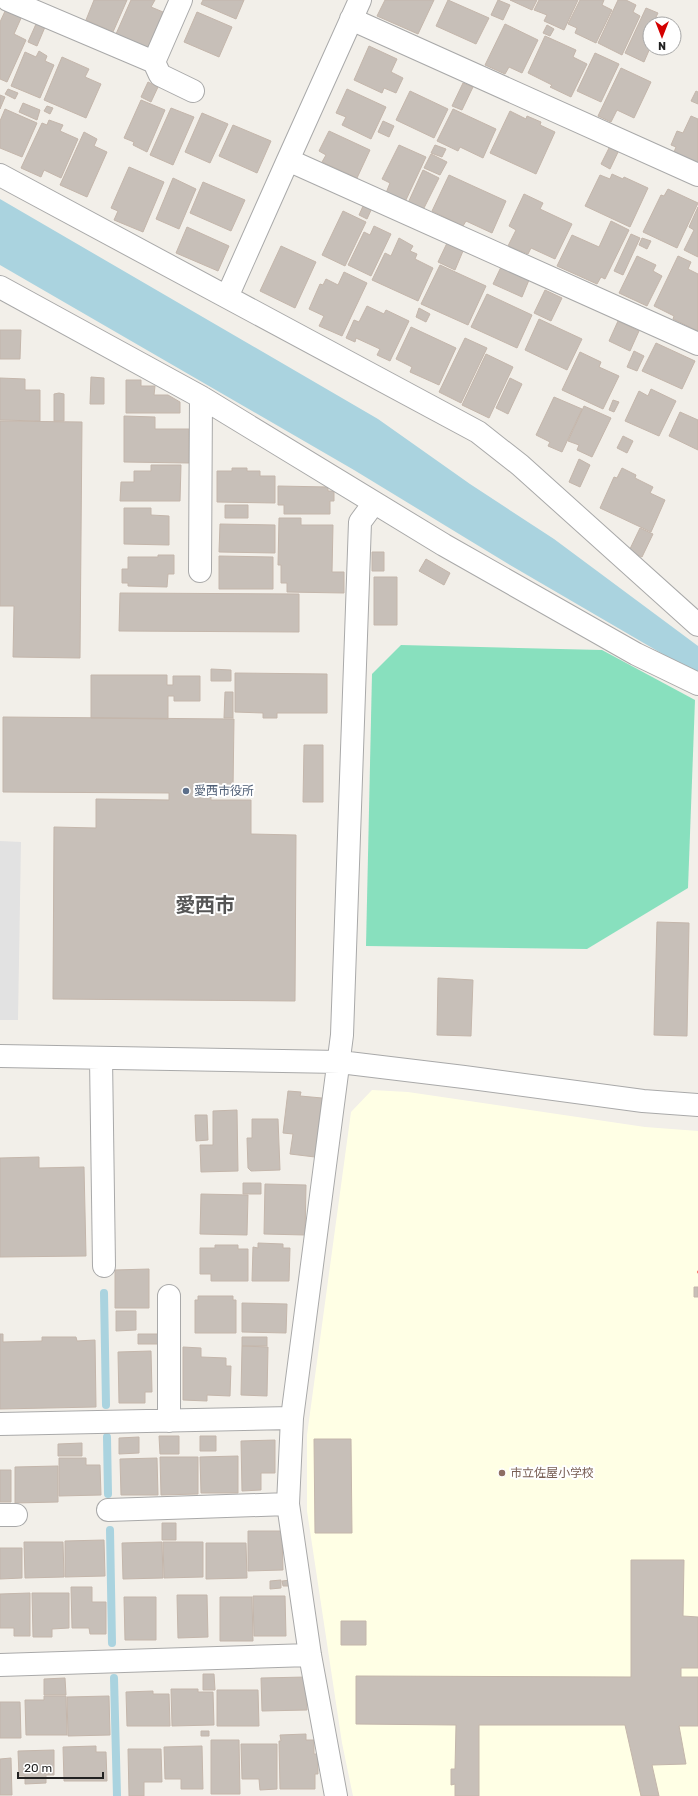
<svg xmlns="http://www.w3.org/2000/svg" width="698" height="1796" font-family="Rubik,'Noto Sans JP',sans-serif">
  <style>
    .education { fill: #ffffe5 }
    .pitch { fill: #88e0be }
    .parking { fill: #e2e2e2 }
    .water { fill: #aad3df }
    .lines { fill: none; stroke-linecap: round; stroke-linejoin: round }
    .stream { stroke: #aad3df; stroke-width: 8 }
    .building { fill: #c7bfb8; stroke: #c4b6ab }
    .minor-casing { stroke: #a9a9a9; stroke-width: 24 }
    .path { stroke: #fa8072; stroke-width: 2.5; stroke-dasharray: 2 2; stroke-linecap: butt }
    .minor { stroke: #fff; stroke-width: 22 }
    .service-dot { fill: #5c6f8a; stroke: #fff; stroke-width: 1.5 }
    .education-dot { fill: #8d6e63; stroke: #fff; stroke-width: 1.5 }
    .labels { text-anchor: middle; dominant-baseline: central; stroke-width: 4; stroke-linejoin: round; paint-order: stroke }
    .service-label { font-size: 12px; fill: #4e5e75; stroke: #fff; text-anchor: start }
    .education-label { font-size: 12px; fill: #785e54; stroke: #fff; text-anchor: start }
    .town-label { font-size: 20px; font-weight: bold; fill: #555; stroke: #fff }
  </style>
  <rect width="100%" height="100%" fill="#f2efe9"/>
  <path class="education" d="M372 1090 408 1092 645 1127 698 1131V1796H353L342 1743 307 1511V1435L351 1112Z"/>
  <path class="pitch" d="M401 645 602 650 695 700 688 888 587 949 366 946 372 674Z"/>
  <path class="parking" d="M0 841 21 842 18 1020H0Z"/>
  <path class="water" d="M0 199 378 419 470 484 554 539 698 646V672L690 670 510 565 354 470 0 265Z"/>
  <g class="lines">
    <path class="stream" d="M104 1293 106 1405
      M107 1437 108 1494
      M110 1530 112 1643
      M114 1678 117 1796"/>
  </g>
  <path class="building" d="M94 0H127L113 32 86 20Z
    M131 0H155L151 7 163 12 148 48 116 34Z
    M203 0H244L236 19 201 4Z
    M385 0H434L418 34 377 16Z
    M448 0 489 18 476 44 436 26Z
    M498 0 510 5 503 20 491 15Z
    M510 0H537L532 10Z
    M539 0H578L564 30 544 21 547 15 534 10Z
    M580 0H604L602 5 612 10 596 43 575 33 577 28 568 24Z
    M618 0H626L636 5 633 12 640 16 622 55 598 43Z
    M646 8 658 13 656 17 663 20 661 24H650V48L644 62 625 53Z
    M6 9 22 16 14 34 26 40 7 82 0 79V22Z
    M197 12 232 27 219 57 184 42Z
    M36 24 45 27 37 46 28 42Z
    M505 24 538 40 522 73 509 67 505 74 485 65Z
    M547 25 554 29 550 36 543 33Z
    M545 36 576 50 573 57 587 64 571 97 550 87 552 85 528 73Z
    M369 46 397 59 391 72 403 78 396 93 384 88 382 93 354 80Z
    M39 51 47 56 45 61 54 65 40 98 11 86 25 52 36 57Z
    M595 53 619 64 601 102 577 91Z
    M62 57 89 69 85 77 101 84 86 118 44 100Z
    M621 68 651 82 634 118 617 110 611 122 598 116Z
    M148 82 158 87 151 102 141 97Z
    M463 83 473 87 462 110 452 106Z
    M8 89 18 93 15 99 5 94Z
    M347 89 386 107 371 139 342 125 346 117 336 113Z
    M410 91 448 109 434 138 396 120Z
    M696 91 698 92V104L691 101Z
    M0 95 5 97 0 109Z
    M141 100 165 110 147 152 133 145 134 142 124 138Z
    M23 103 40 110 37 120 19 112Z
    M47 106 53 108 50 114 44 111Z
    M171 108 194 117 173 165 150 155Z
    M5 109 37 123 22 157 0 148V121Z
    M453 109 496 129 483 158 460 147 458 151 437 141Z
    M510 111 526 119 527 116 541 122 540 125 555 132 536 174 490 153Z
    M202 113 228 124 210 163 185 152Z
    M691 116 698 119V164L674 152 676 147 671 145 677 131 683 133Z
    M49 120 63 125 60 131 78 139 61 178 44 170 41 177 21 168 42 123 47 125Z
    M383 121 394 126 389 137 378 132Z
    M233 125 271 141 257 173 219 156Z
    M329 131 370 150 357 178 322 162 326 155 319 151Z
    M84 132 97 139 94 146 107 152 87 197 60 185Z
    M399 145 426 157 405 202 386 193 390 183 382 179Z
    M435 145 446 149 442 157 431 153Z
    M610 146 619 150 610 169 601 164Z
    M431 154 447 162 440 175 424 168Z
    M129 167 164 182 143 232 114 220 118 211 111 208Z
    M423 170 439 178 423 210 408 203Z
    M612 174 623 179 624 177 648 188 630 227 585 206 600 175 610 179Z
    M449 175 506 201 492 233 466 221 463 226 432 211Z
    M173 178 196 189 179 229 156 219Z
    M203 182 245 200 231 231 190 213Z
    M668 189 698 203 677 248 643 232 661 195 664 196Z
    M524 194 543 203 540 209 572 224 555 259 531 248 528 254 508 246 516 230 509 226Z
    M364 204 372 208 367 219 359 215Z
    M698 207V257L684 250 694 230 689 227Z
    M343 211 366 222 345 266 322 255Z
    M611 221 629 230 605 279 601 277 597 284 557 266 572 235 599 247Z
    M374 226 391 234 371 276 348 265 364 232 370 235Z
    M187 227 229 246 218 271 176 253Z
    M631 234 640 238 623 275 614 271Z
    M399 238 413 246 410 251 417 254 415 259 433 268 418 301 372 280 385 253 391 256Z
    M642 238 651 241 647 249 639 245Z
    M447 243 463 251 455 270 438 262Z
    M281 246 316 262 295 308 260 291Z
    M637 256 656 265 653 271 662 276 647 306 619 293Z
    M678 256 691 262 688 269 698 274V331L673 319 674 316 654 306Z
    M440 265 486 286 468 325 421 304Z
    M501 267 529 280 522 297 493 284Z
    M344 272 367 283 342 336 319 326 324 316 309 309 320 284 323 285 326 279 338 285Z
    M545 290 562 298 551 321 534 313Z
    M487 294 532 315 517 348 471 327Z
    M367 306 384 314 386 310 409 321 390 361 377 355 380 349 356 338 355 342 346 338 354 320 359 322Z
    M419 308 430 314 426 322 416 317Z
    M539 319 582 339 567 370 525 350Z
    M618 321 639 331 630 351 609 341Z
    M411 327 456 348 439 385 410 372 412 367 396 359Z
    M0 330H21L20 359H0Z
    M465 338 487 348 461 403 439 392Z
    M656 343 695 361 682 389 642 371Z
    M634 351 644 356 637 371 627 367Z
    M580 352 601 362 599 367 619 376 603 409 562 390Z
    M486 354 513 367 489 418 462 405Z
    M91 377 104 378V404H90Z
    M0 378 25 379V390H40V421L0 420Z
    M510 378 522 384 508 414 496 408Z
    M126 380H141V386H155L154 395H168L180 402V413H126Z
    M651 389 676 401 659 436 625 421 639 391 648 396Z
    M59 393 64 394V421H54V394Z
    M554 397 582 409 562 452 548 446 550 442 536 435Z
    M613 400 619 402 614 412 609 410Z
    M584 406 611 418 592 457 577 450 579 445 568 441Z
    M680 412 698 420V450L669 436Z
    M124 416 155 417V429H189V463L124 462Z
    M0 421 82 422 80 658 13 657 14 606H0Z
    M623 436 633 441 627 453 617 448Z
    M579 459 590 465 580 487 569 482Z
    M151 465H181L180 501H120L121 482H134V471H151Z
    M232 468H247V471H260V476H275V503L217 502V471H232Z
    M622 468 636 475 635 478 653 487 650 493 665 500 651 532 600 508 614 477 617 478Z
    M278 486 328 487V491H334V501H330V514H284V505H278Z
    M225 505H248V518H225Z
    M124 508H151V515L169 516V545L124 544Z
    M279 518H301V525H333L332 572H344V593L287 592V583H281V565H278Z
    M220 524 275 525V553L219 552Z
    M640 528 653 534 642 557 629 551Z
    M372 552H384V571H372Z
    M158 555H174V574H168L167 587 128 586V583H122V569H128V557H158Z
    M219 556 273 557V589H219Z
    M426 559 450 573 444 585 419 571Z
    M374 577H397V625H374Z
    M120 593 299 594V632L119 631Z
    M211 669 231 670V681H211Z
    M235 673 327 674V713H277V718H263V713L235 712Z
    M91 675H167V685H173V676H200V701H174V696H168V719L91 718Z
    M225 692H233V718H224Z
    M3 717 234 719 233 790H211V800H251V834L296 835 295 1001 53 999 54 827 96 828V799L169 800V793L3 792Z
    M304 745H323V802H303Z
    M657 922 689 923 687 1036 654 1035Z
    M438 978 473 980 471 1036 437 1035Z
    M288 1091 301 1092 300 1096 322 1098 315 1157 290 1154 293 1134 283 1133Z
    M237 1110 238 1171 201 1172 200 1145H213V1111Z
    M195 1115H207L208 1140 196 1141Z
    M252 1119H278L280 1170 251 1171 248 1168 247 1138H252Z
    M39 1157V1168L84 1167 86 1256 0 1257V1158Z
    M243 1183H261V1194H243Z
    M265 1184 306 1185 305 1235 264 1234Z
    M201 1194 248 1195 247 1235 200 1234Z
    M258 1243 283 1244V1248H290L289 1281H252L253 1247 258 1248Z
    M215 1245H238V1249H248V1281H211V1274H200V1248H215Z
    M149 1269V1308H115V1270Z
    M694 1287H698V1297H694Z
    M198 1296H233V1300H236V1333H195V1300H198Z
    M242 1303 287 1304 286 1333 242 1332Z
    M116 1311H136V1330L116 1331Z
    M0 1334H3V1342L42 1341V1337H76L77 1341 95 1340 96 1407 0 1409Z
    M138 1334H159V1344H138Z
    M242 1337H267V1346H242Z
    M242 1346 268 1347 267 1396 241 1395Z
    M183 1347 201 1348V1357L226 1358V1366H231L230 1396 207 1395V1401L183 1400Z
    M151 1351 152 1392H145V1403H119L118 1352Z
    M159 1436H179V1454H160Z
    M200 1436H216V1451H200Z
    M139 1437V1453L119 1454V1438Z
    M314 1439H351L352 1533H315Z
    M275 1440V1473H261V1490L242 1491 241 1441Z
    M82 1443V1456H58V1444Z
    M238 1456V1493H201L200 1457Z
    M160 1457H198V1494L161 1495Z
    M59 1458H86V1465H100L101 1495 59 1496Z
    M157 1458 158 1495H121L120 1459Z
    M58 1466V1502L15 1503V1467Z
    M0 1470H11V1502H0Z
    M162 1523H176V1540H162Z
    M248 1531H282L283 1570 248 1571Z
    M104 1540 105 1576 65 1577V1541Z
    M24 1542H63L64 1577 25 1578Z
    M162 1542 163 1578 123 1579 122 1543Z
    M163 1542H203V1577L164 1578Z
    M206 1543H246L247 1578 206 1579Z
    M0 1548H22V1578L0 1579Z
    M631 1560H684L683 1616 698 1617V1668H681V1677H698V1726H679L686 1764 652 1765 659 1796H641L625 1725H479V1796H455V1784L451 1785V1769H455L456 1725 356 1724V1676L631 1677Z
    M281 1580V1588L270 1589V1581Z
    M291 1580 292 1586H283L282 1581Z
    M71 1587H92V1602H106V1634H90L89 1628H72Z
    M30 1593V1636H14V1628H0V1594Z
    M32 1593H69V1628L52 1629V1637H33Z
    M177 1595H207L208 1637 178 1638Z
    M253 1596H285L286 1636H254Z
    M124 1597H156V1640H125Z
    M220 1597H252L253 1641H220Z
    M341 1621H366V1645H341Z
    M203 1674H214L215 1690H203Z
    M306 1677 307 1710 262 1711 261 1678Z
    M65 1678 66 1695H44V1679Z
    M171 1689H198V1692H213L214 1725 172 1726Z
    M217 1690H258L259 1726H217Z
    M153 1691V1694H169L170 1726H127L126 1692Z
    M44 1696H66L67 1735H26L25 1700H44Z
    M109 1696 110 1735 68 1736 67 1697Z
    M0 1702H20L21 1738H0Z
    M201 1731H209V1736H201Z
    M306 1734V1740H314V1754H318V1774H315V1789H280L279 1741H281L280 1735Z
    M211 1740H239L240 1794H211Z
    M241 1744H277V1789L260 1790 259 1779H242Z
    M96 1746V1752H106L107 1781H64L63 1747Z
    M202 1746 203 1789H181V1779H165L164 1747Z
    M128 1749H161L162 1782H144V1796H129Z
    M54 1750V1775H46V1783L25 1784V1776H19L18 1751Z
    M11 1758 12 1795H0V1759Z"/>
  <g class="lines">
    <g class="minor-casing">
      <path id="minor" d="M8 0 154 62 160 75 193 91
        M360 0 288 160 698 344
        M351 19 698 175
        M154 62 181 0
        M0 175 478 432 520 465 698 625
        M0 287 201 397 444 545 636 654 698 684
        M227 297 288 160
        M200 571 201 397
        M0 1056 340 1062 464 1077 643 1101 698 1105
        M101 1058 104 1266
        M169 1296V1421
        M0 1424 292 1418
        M108 1510 288 1504
        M0 1515H16
        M0 1665 310 1655
        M336 1796 310 1655 288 1504 292 1418 342 1035 360 522 374 503"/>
    </g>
    <path class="path" d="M697 1272H698"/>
    <use href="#minor" class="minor"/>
  </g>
  <circle class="service-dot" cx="186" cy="791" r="4"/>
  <circle class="education-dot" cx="502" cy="1473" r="4"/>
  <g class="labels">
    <g class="service-label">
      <text x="194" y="791">愛西市役所</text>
    </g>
    <g class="education-label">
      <text x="510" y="1473">市立佐屋小学校</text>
    </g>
    <g class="town-label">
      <text x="205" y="905">愛西市</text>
    </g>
  </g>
  <g transform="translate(662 36) rotate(180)"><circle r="19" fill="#ffffff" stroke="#a7a7a7"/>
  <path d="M0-3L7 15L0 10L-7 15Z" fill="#d40000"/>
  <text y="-6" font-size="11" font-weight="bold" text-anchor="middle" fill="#222222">N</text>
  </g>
  <path d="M18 1772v6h85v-6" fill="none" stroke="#222222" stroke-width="2"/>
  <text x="24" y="1772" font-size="12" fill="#222222" stroke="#ffffff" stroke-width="3" paint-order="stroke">20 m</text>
</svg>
